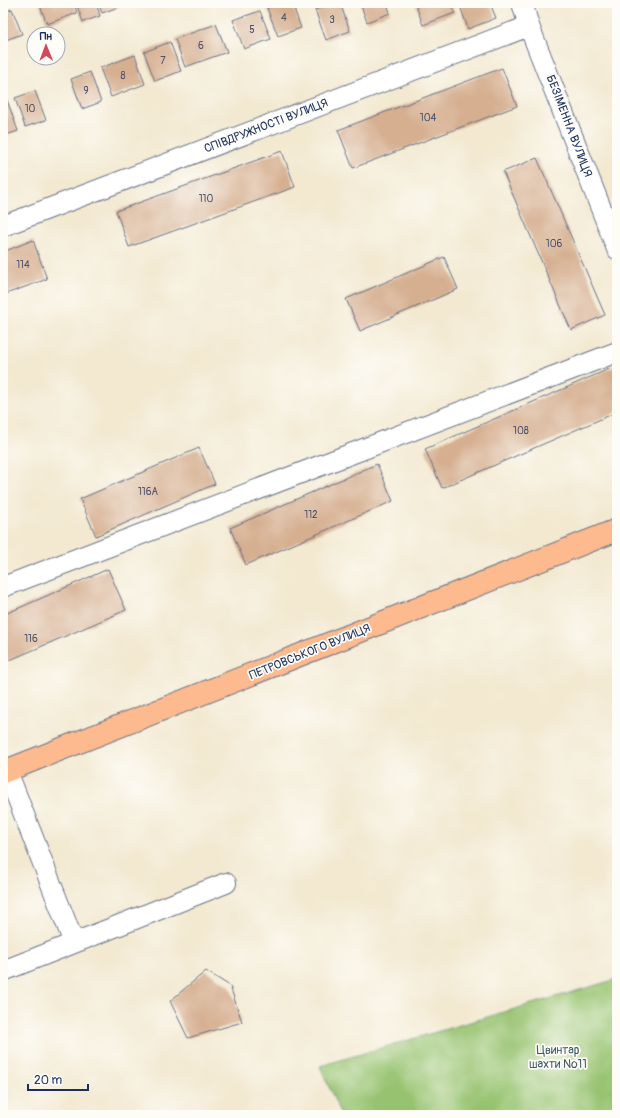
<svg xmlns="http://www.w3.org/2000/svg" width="620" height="1118" font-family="Pangolin,sans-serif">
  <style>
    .green { fill: #97c370; stroke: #597967 }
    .building { fill: #d6af90 }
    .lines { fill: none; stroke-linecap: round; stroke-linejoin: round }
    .minor-casing { stroke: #677086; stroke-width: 22 }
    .major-casing { stroke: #677086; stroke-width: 24 }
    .minor { stroke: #fff; stroke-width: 20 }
    .major { stroke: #fcba8e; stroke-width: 22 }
    .labels { text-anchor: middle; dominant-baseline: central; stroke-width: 3.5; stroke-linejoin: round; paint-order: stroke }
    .number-label { font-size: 10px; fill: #4a4f6a }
    .street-label { font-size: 12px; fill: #1b2f5e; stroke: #fdfcf7 }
    .park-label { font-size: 12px; fill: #405b63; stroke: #fdfcf7 }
  </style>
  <rect width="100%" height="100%" fill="#fdfcf7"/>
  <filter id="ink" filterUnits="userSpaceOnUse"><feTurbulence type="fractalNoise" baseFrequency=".025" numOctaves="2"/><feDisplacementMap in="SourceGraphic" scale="8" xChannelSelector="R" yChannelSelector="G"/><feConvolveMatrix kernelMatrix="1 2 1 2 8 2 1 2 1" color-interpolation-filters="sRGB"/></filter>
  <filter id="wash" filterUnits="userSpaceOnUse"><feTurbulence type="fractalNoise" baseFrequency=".012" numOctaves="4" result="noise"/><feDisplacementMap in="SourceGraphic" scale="16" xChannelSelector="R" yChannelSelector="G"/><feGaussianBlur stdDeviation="0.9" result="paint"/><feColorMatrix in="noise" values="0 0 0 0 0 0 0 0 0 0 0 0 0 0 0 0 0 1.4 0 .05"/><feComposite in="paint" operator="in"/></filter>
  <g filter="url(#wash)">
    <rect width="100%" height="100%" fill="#f3e9d1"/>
    <path class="green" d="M617 979V1115H341L320 1066Z"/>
    <g id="blocks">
      <path class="building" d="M39 3H74L77 13 47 24Z
        M76 3H90V4L96 3 100 16 83 22Z
        M98 3H120L121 6 102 13Z
        M281 3H292L301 28 278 36 267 8Z
        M333 3H340L350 31 326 40 315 10Z
        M360 3H387L390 13 367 22Z
        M415 3H451L455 13 423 25Z
        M459 3H490L496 18 468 29Z
        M12 9 22 34 3 41V12Z
        M260 11 271 39 244 49 233 20Z
        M216 24 227 52 185 67 175 39Z
        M170 42 181 71 155 81 144 52Z
        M135 55 145 84 111 97 100 68Z
        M502 68 517 106 353 168 338 130Z
        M90 72 101 102 82 109 71 79Z
        M35 91 46 120 25 127 15 98Z
        M7 100 18 131 3 136V102Z
        M282 151 295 187 129 247 116 211Z
        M537 158 605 315 571 330 503 172Z
        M33 240 47 279 3 295V252Z
        M444 257 458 289 360 331 346 299Z
        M616 366 617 369V412L442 488 425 449Z
        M199 448 215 484 96 536 80 499Z
        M377 464 393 501 246 565 230 528Z
        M108 569 126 610 3 663V615Z
        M206 971 230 986 242 1022 188 1038 170 1001Z"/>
    </g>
  </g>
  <g filter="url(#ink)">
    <use href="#blocks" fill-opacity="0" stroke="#677086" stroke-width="1"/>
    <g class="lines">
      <g class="minor-casing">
        <path id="minor" d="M522 3 529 26 617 249
          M3 226 529 26
          M3 587 617 352
          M7 771 74 943
          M3 971 226 883"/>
      </g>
      <g class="major-casing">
        <path id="major" d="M3 772 617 530"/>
      </g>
      <use href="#minor" class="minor"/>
      <use href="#major" class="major"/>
    </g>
  </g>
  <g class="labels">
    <g class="number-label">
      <text x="284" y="18">4</text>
      <text x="332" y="20">3</text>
      <text x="252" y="30">5</text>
      <text x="201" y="46">6</text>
      <text x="163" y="61">7</text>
      <text x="123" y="76">8</text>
      <text x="86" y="91">9</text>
      <text x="30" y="109">10</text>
      <text x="428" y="118">104</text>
      <text x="206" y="199">110</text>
      <text x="554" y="244">106</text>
      <text x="23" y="265">114</text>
      <text x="521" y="431">108</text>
      <text x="148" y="492">116А</text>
      <text x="311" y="515">112</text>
      <text x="31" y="639">116</text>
    </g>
    <g class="street-label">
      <text transform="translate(266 126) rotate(-21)">СПІВДРУЖНОСТІ ВУЛИЦЯ</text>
      <text transform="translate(569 126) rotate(69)">БЕЗІМЕННА ВУЛИЦЯ</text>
      <text transform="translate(310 652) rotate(-22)">ПЕТРОВСЬКОГО ВУЛИЦЯ</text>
    </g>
    <g class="park-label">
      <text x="558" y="1050">Цвинтар<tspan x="558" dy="14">шахти №11</tspan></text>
    </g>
  </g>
  <rect width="620" height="1118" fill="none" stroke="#fdfcf7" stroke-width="16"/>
  <g transform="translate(46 46) rotate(359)"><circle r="19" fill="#fdfcf7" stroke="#a3aaba"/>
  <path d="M0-3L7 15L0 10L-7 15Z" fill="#d1495b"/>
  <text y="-6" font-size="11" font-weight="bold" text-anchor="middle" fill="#1b2f5e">Пн</text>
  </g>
  <path d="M28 1084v6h60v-6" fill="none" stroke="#1b2f5e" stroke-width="2"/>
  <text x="34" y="1084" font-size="12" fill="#1b2f5e" stroke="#fdfcf7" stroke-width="3" paint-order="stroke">20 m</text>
</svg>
